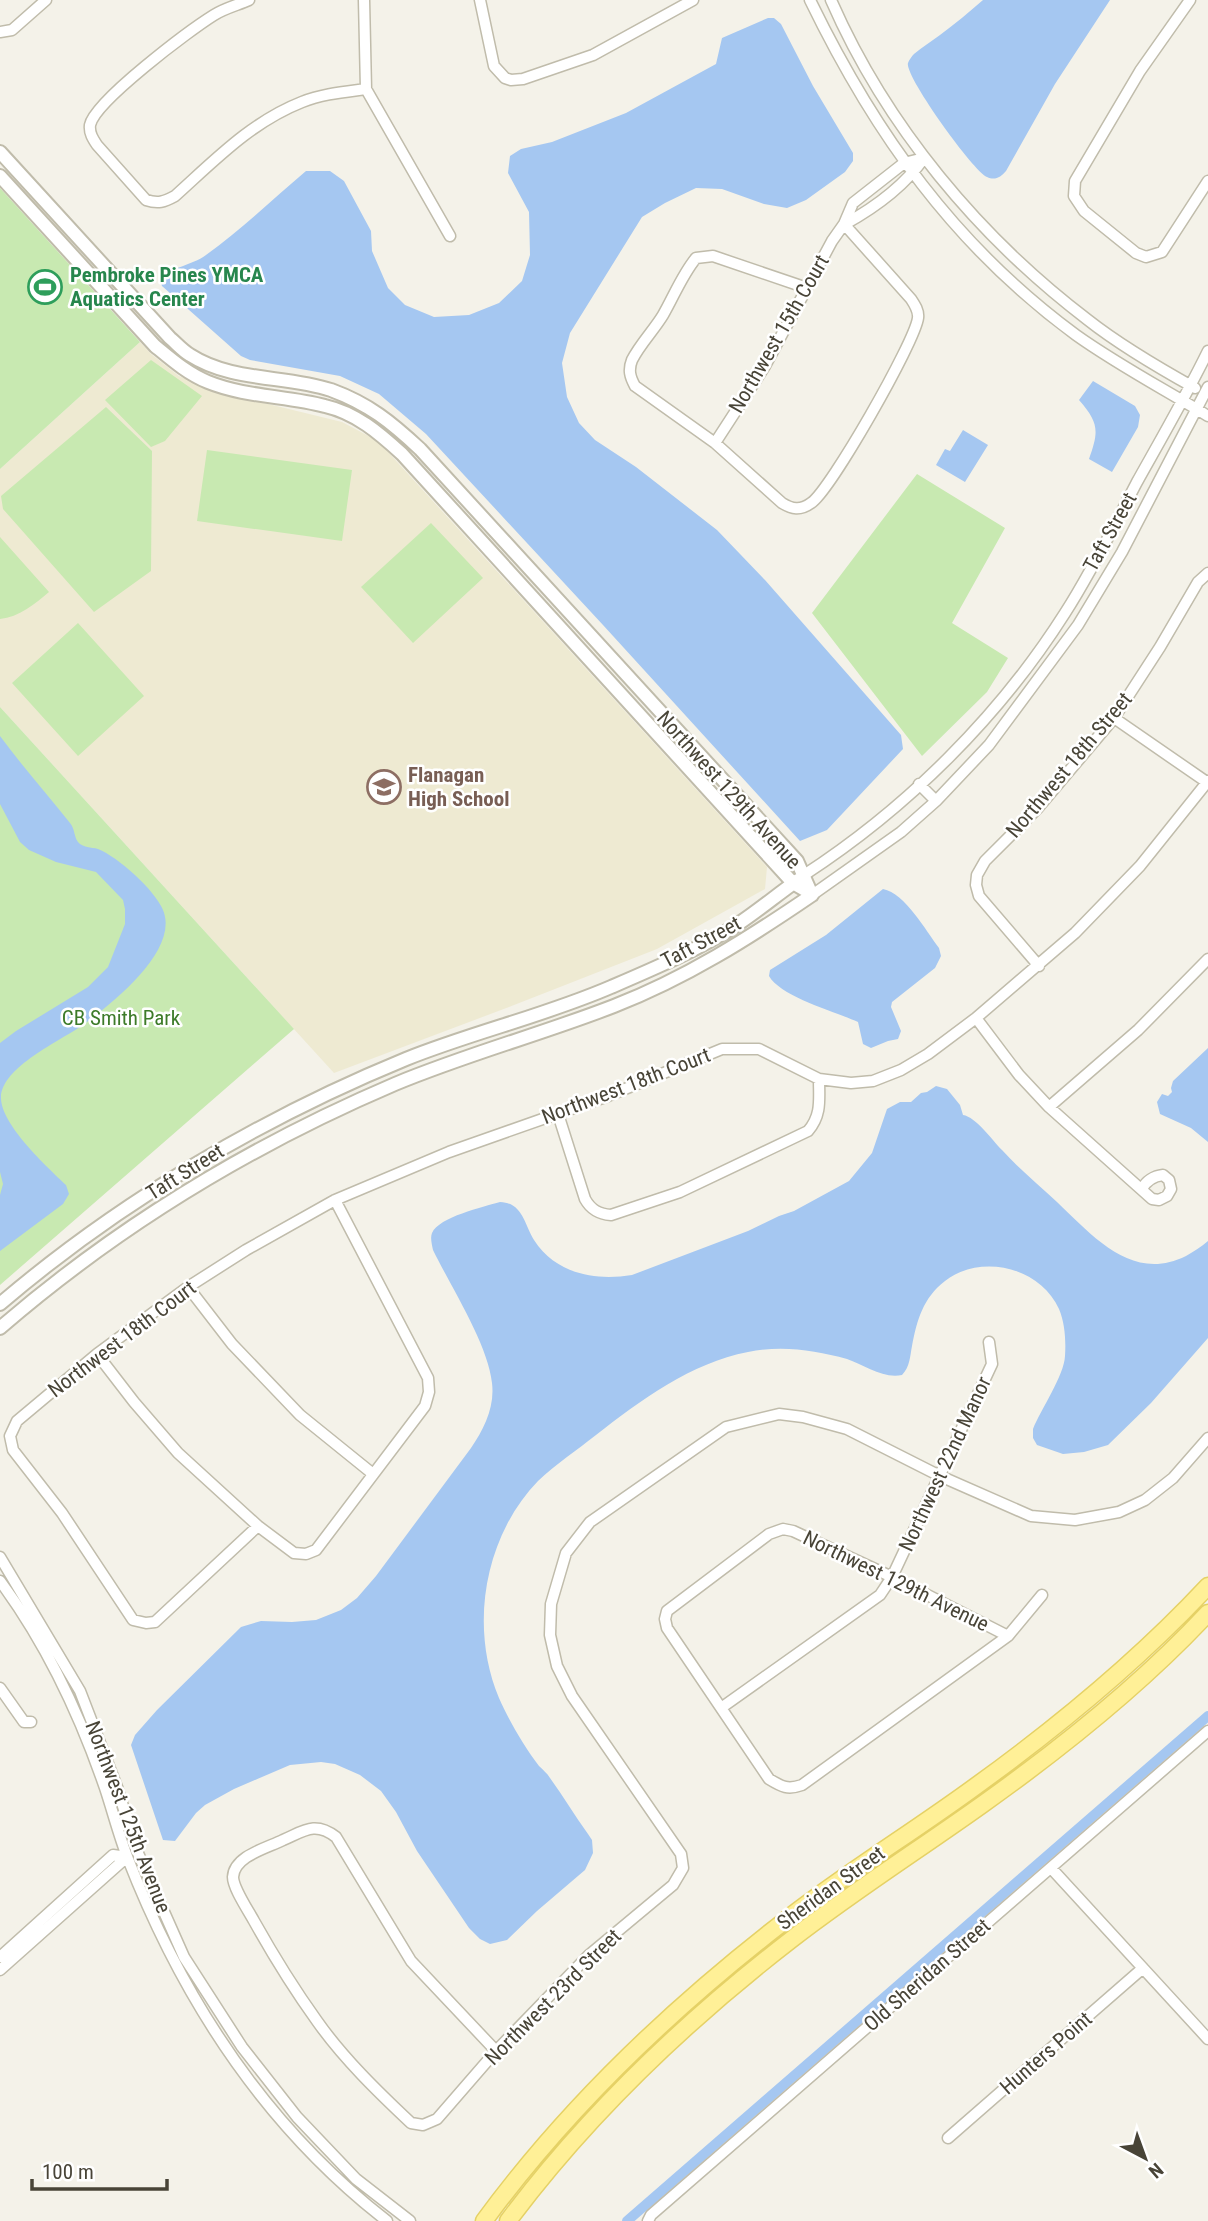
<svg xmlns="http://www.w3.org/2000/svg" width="1208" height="2221" font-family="'Roboto Condensed',sans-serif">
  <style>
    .education { fill: #eeead2 }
    .green { fill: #c8e9b1 }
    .water { fill: #a5c7f1 }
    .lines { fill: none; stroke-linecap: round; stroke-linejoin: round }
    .canal { stroke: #a5c7f1; stroke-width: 10 }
    .minor-casing { stroke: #c0bcab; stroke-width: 13 }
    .tertiary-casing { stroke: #c0bcab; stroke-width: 16 }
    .primary-casing { stroke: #e5d166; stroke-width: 19 }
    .minor { stroke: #fff; stroke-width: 10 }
    .tertiary { stroke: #fff; stroke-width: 12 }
    .primary { stroke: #fff097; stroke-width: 16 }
    .labels { text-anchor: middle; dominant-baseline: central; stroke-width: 5; stroke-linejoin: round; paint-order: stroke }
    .leisure-label { font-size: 21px; font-weight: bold; fill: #27864d; stroke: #fff; text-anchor: start }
    .street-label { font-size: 21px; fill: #484437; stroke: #fff }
    .education-label { font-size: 21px; font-weight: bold; fill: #785e54; stroke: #fff; text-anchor: start }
    .park-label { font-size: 21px; fill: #3d7b29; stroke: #fff }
  </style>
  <rect width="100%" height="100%" fill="#f4f2e9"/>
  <path class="education" d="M140 342 151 354 179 376 219 392 342 422 378 441 767 867 765 889 657 949 509 1007 334 1073 0 707V469Z"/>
  <path class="green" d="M0 188 140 342 0 469Z
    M151 360 202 396 165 441 151 447 105 400Z
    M106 407 152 451 151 571 94 612 3 509 1 496Z
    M207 450 352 470 342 541 197 521Z
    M917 474 1005 528 952 623 1008 658 987 692 922 756 812 613Z
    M431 523 483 578 413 643 361 587Z
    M0 537 49 592C35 604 19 617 0 619Z
    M78 623 144 696 78 756 12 683Z
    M0 707 294 1029 0 1285Z"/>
  <path class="water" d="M983 0H1110L1055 84 1006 171C1001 177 995 181 987 177 973 171 904 75 908 63 909 60 912 56 914 54 922 47 932 41 940 35 955 24 969 12 983 0Z
    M768 18H774L781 24 813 86 853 153V161L845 172 806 200 787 208 764 204 722 189 696 188 665 203 642 217 570 333 562 363 567 397 579 423 595 440 636 467 717 530 765 580 901 735 903 749 827 830 800 841 603 625 426 434 379 394 340 376 250 360 241 356 162 286 160 280C172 266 191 266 206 255 241 230 273 199 306 171H330L344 181 371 231 372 251 388 288 405 305 434 317 469 315 499 303 522 281 530 255 529 212 508 173 510 156 521 149 552 142 626 113 716 64 722 38Z
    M1093 381 1135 406 1140 415 1138 427 1112 472 1089 459C1099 431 1099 423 1079 400Z
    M963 430 988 445 965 482 936 465 945 449 950 451Z
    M0 736C22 766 47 794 70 823 75 829 74 837 78 842 83 848 91 847 98 849 118 857 155 890 163 910 180 951 111 1004 83 1025 60 1041 2 1067 1 1097 0 1124 47 1167 66 1185L69 1194 63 1204 0 1251V1195L3 1184 0 1172V1043L16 1031 88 987 108 967 125 924V909L123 900 96 872 56 862 29 850 20 842 0 804Z
    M883 889C905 893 926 931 939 948L941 956 935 968 892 1002 891 1007 901 1031 898 1039 888 1041 871 1048 863 1044 858 1022C836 1012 781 997 769 976L770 970 826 935Z
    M1208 1048V1142L1191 1128 1160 1114 1157 1102 1162 1094 1168 1096 1172 1092 1171 1088 1173 1081Z
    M936 1086 947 1089 960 1105 963 1115C976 1117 992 1140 1002 1150 1019 1169 1039 1185 1057 1202 1093 1236 1132 1283 1186 1256 1194 1251 1201 1247 1208 1241V1338L1151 1403 1108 1445 1084 1452 1063 1454 1037 1445 1033 1438V1429C1041 1409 1064 1376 1065 1356 1066 1341 1065 1323 1059 1309 1040 1267 981 1253 945 1281 923 1298 917 1320 912 1346 910 1356 910 1367 902 1375 883 1379 864 1365 847 1359 815 1350 781 1345 748 1352 691 1363 641 1400 596 1435 577 1450 556 1464 538 1481 484 1537 469 1627 499 1698 508 1719 525 1748 539 1766 543 1770 547 1773 550 1778 563 1796 575 1816 588 1834L592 1840 593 1853 585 1870 537 1911 507 1940 490 1944 480 1939 469 1928 417 1851 396 1812 381 1791 360 1775 335 1764 321 1762 290 1765 234 1789 205 1805 196 1813 175 1841 163 1840 131 1745 135 1735 157 1710 241 1627 261 1621 292 1622 316 1620 341 1610 357 1598 376 1576 471 1448C484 1429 495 1407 492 1383 488 1344 451 1287 433 1250 432 1245 430 1238 432 1233 439 1217 483 1207 500 1202 523 1203 524 1224 534 1240 556 1274 595 1281 632 1275L748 1231 779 1216 794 1211 849 1181 872 1153 887 1109 900 1102H911L921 1093 927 1092Z"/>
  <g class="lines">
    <path class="canal" d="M627 2221 1208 1716"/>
    <g class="minor-casing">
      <path id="minor" d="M249 0C238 5 225 8 214 15 190 30 95 101 90 125 89 133 93 139 97 145L146 200C158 204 164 202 175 196 214 161 251 122 302 102 322 94 344 92 366 89
        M364 0 366 89 450 236
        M480 0 494 66 505 78 511 80 523 79 593 55 693 0
        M810 0C875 134 955 246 1076 335 1118 365 1164 389 1208 416
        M831 0C886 126 979 237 1088 320 1121 346 1159 368 1195 388
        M1190 0 1140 71 1075 181 1074 196 1084 211 1136 253 1146 257 1162 252 1208 181
        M0 32 12 30 46 0
        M845 224C874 208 905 185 924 158
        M807 288 713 256 696 258C682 275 674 296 663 315 654 330 640 344 632 360 628 370 630 377 635 386L715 443 782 503C792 509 800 511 811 503 830 491 915 342 918 318 919 311 915 305 911 299L844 224
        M715 443 765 366 832 241 844 224 853 203 904 163 924 158
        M1114 718 1208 783
        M919 784 936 801
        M804 875C907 808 999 717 1065 613 1092 571 1114 526 1137 482 1161 439 1186 396 1208 351
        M812 895 901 832 936 801 989 745 1078 625 1122 552 1208 387
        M1039 966 979 896 976 885 977 875 985 861 1037 809 1114 718 1160 647 1198 582 1208 573
        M976 1018 1019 1075 1049 1107 1152 1199 1159 1200 1167 1196 1171 1189 1169 1180 1163 1175C1154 1176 1146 1181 1142 1189
        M1049 1107 1138 1030 1208 959
        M558 1114 585 1199C591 1210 599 1214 611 1215L680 1192 808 1131C822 1115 819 1099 819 1079
        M188 1287 232 1344 300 1415 373 1474
        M97 1354 134 1402 178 1453 258 1526 294 1553 306 1554 316 1550 425 1406 429 1392 428 1378 335 1200
        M258 1526 155 1622 146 1623 133 1620 62 1513 13 1450 10 1436 17 1421 97 1354 188 1287 246 1250 335 1200 449 1152 608 1096 722 1049H759L819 1079 851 1083 873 1081 901 1070 928 1054 976 1018 1075 933 1140 866 1208 781
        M0 1557 80 1691 117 1787 137 1851 184 1957 242 2047 297 2117 356 2179 410 2221
        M0 1581C46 1643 80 1715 105 1788 113 1812 119 1836 128 1859 183 2000 266 2127 387 2221
        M1008 1636 892 1577 793 1531 783 1529 769 1534 667 1611 665 1619 667 1628 769 1779C782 1787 788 1790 802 1785L1008 1636 1042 1595
        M0 1688 24 1722H31
        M721 1708 880 1595 892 1577 992 1364 989 1342
        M1051 1868 1208 2039
        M0 1957 113 1855 127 1857
        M0 1970 127 1857
        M496 2051 411 1961 336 1837C315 1821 304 1831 283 1840 267 1848 234 1856 233 1877 233 1888 248 1910 254 1921 273 1955 294 1989 317 2021 343 2058 378 2092 411 2123L423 2125 437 2119 496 2051 589 1955 673 1885 683 1868 681 1854 572 1696 557 1666 550 1635 551 1604 566 1553 590 1522 726 1427 779 1414 803 1417 847 1429 940 1476 1031 1516 1075 1520 1119 1512 1145 1500 1173 1478 1208 1438
        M948 2138 1143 1968
        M648 2221 651 2215 1208 1731"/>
    </g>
    <g class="tertiary-casing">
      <path id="tertiary" d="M0 152 170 338C176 343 183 351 190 355 232 382 285 375 331 390 369 404 391 422 420 449L797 861 812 895
        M0 176 155 346C172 360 188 374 208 382 245 397 287 396 325 406 356 413 379 433 402 454L793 883 812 894
        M0 1304C119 1202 262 1118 406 1059 473 1032 544 1016 611 987 653 969 700 949 738 924 759 910 778 894 798 880
        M0 1328C118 1226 252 1145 395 1084 467 1054 542 1034 614 1006 686 978 749 938 812 895"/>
    </g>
    <g class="primary-casing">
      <path id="primary" d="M484 2221C567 2108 671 2009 782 1923 844 1874 912 1833 976 1786 1059 1726 1138 1661 1208 1586
        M508 2221C588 2114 687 2020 792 1939 854 1891 920 1849 983 1804 1063 1747 1141 1685 1208 1613"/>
    </g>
    <use href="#minor" class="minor"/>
    <use href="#tertiary" class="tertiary"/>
    <use href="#primary" class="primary"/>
  </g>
  <defs>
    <g id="stadium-ring" transform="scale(1.75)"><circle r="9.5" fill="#fff" stroke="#2e9e5b" stroke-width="1.5"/><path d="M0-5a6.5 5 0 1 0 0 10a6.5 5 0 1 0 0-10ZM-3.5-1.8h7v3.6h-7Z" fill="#2e9e5b"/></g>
    <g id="school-ring" transform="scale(1.75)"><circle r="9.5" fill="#fff" stroke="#8d6e63" stroke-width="1.5"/><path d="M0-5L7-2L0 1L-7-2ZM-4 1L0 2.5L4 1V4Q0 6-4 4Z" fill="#8d6e63"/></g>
  </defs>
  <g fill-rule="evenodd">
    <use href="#stadium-ring" x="45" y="287"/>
    <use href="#school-ring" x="384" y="787"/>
  </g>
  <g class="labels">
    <g class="leisure-label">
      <text x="70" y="275">Pembroke Pines YMCA<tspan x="70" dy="24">Aquatics Center</tspan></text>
    </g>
    <g class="street-label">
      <text transform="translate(779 334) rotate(-60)">Northwest 15th Court</text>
      <text transform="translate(1110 532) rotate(-61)">Taft Street</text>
      <text transform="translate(1069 765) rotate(-50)">Northwest 18th Street</text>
      <text transform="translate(729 790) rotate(48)">Northwest 129th Avenue</text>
      <text transform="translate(701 942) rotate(-28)">Taft Street</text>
      <text transform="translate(626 1086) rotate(-21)">Northwest 18th Court</text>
      <text transform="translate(185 1172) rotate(-32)">Taft Street</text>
      <text transform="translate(122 1339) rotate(-37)">Northwest 18th Court</text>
      <text transform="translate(945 1464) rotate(-65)">Northwest 22nd Manor</text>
      <text transform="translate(896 1581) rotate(26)">Northwest 129th Avenue</text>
      <text transform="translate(128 1817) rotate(69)">Northwest 125th Avenue</text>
      <text transform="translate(831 1888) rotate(-36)">Sheridan Street</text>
      <text transform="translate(927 1975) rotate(-41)">Old Sheridan Street</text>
      <text transform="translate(553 1997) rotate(-45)">Northwest 23rd Street</text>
      <text transform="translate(1046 2053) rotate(-41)">Hunters Point</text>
    </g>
    <g class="education-label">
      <text x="408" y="775">Flanagan<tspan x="408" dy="24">High School</tspan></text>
    </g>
    <g class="park-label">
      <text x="121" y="1018">CB Smith Park</text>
    </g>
  </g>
  <g transform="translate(1145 2158) rotate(139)" stroke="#ffffff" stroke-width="5" paint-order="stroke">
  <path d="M0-5L12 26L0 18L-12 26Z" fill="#484437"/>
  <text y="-10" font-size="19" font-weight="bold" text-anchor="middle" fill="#484437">N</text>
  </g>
  <path d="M32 2179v10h135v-10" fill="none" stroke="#484437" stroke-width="3.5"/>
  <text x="42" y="2179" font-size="21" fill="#484437" stroke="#ffffff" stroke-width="5" paint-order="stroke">100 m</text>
</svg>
